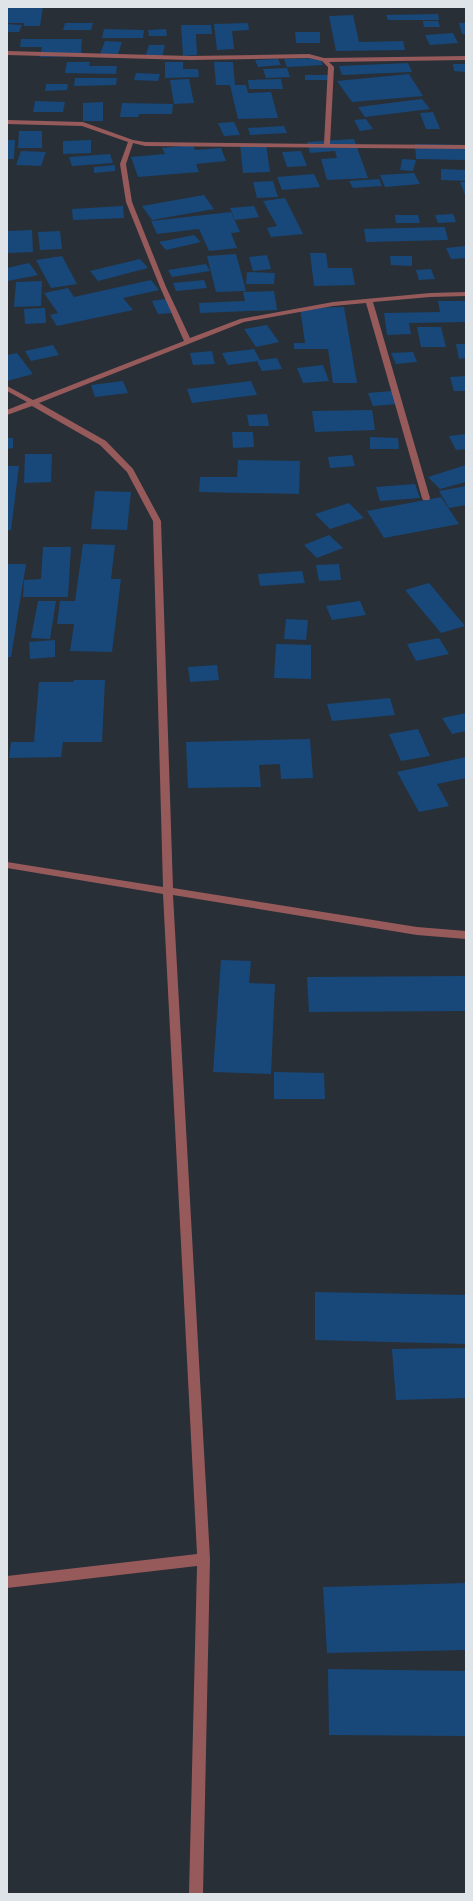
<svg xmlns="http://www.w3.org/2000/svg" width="473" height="1901" font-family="Overpass,sans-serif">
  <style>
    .building { fill: #184879 }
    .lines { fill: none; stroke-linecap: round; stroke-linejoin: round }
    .minor { fill: #975a5b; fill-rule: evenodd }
  </style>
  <rect width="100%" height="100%" fill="#282f37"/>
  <path class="building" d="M7 7H43L40 26H24V23H7Z
    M438 14 439 20H388L386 15Z
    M353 15 359 42 403 41 405 50 336 51 329 16Z
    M423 21H438L440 27H424Z
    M65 23H93L91 30H63Z
    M248 23 249 30 232 31 234 49 217 50 214 24Z
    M459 23H466V34H462Z
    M7 24 22 25 19 32H7Z
    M181 25H211L212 34H196L197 55 183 56Z
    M104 29 144 30 143 38H102Z
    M166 29 167 36H149L148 30Z
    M295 32H320V43H296Z
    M453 33 458 43 430 45 425 35Z
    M21 39H82L81 56 40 57 42 47H20Z
    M105 41 122 42 117 57H99Z
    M149 45H165L162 58 145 57Z
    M320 58 323 65 287 67 284 59Z
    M278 59 281 65 258 67 255 60Z
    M67 62H90L89 66H117L116 74 65 73Z
    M165 62H183V69H198L199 77 165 78Z
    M214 62H233L235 85H216Z
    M408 63 412 72 342 75 339 66Z
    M453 64H466V72L454 71Z
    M287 68 290 77 266 78 263 69Z
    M136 73 160 74 158 81 134 80Z
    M409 74 423 96 352 102 337 81Z
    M305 75H328L329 80H305Z
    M75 78H117L116 85 74 86Z
    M189 79 194 103 174 104 170 80Z
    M281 79 283 89H249L248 80Z
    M46 84H68L67 90 45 91Z
    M230 85H246L248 93 271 92 278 118 238 119Z
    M422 99 430 109 365 117 358 107Z
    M35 101 65 102 63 112H33Z
    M103 102V121H83V103Z
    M122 103 173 104 172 114H139L138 117H120Z
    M433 112 440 129H426L420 113Z
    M366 119 373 129 360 131 354 120Z
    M234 122 240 135 224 136 218 123Z
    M284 126 287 133 250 135 248 128Z
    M19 131H42V148H18Z
    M354 139 368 178 327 180 321 159 337 158 335 151 310 153 307 142Z
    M7 140H15L14 159H7Z
    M91 140V153L63 154V141Z
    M240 144H266L270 172 243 173Z
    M415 144 466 145V160L416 159Z
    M193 145 195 150 221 148 226 161 196 164 199 172 138 177 131 157 165 154 162 148Z
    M21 151 46 152 41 166 16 165Z
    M301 151 307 166 287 167 282 152Z
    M110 154 113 163 72 166 69 157Z
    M402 159 416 160 413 171 400 170Z
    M115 165V171L94 173V167Z
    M441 169 466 170V181L441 180Z
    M414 173 420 184 385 187 380 175Z
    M314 174 320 187 282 190 277 177Z
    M379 179 382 186 353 188 349 181Z
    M273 181 278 197 257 198 253 182Z
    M460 182H466V197Z
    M204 195 214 209 152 220 142 206Z
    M285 198 303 234 271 237 267 228 277 226 263 201Z
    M123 206 124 218 73 220 72 209Z
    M254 206 259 217 235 220 230 208Z
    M231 212 240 232 231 233 237 248 209 251 199 229 157 234 151 221Z
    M453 214 456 222 438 223 435 215Z
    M395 215H418L420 223H396Z
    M445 227 448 240 366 242 364 229Z
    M32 230 33 252 8 253V231Z
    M60 231 62 249 40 250 38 232Z
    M194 235 201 242 166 250 159 242Z
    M465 246 466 258 451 259 446 248Z
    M310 253H326L328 268H352L355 285 314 286Z
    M236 254 246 291 216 292 207 256Z
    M267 255 271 269 253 271 249 257Z
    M62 256 77 284 51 288 36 260Z
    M390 256H412V266L391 265Z
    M140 259 148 268 98 281 90 271Z
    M29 263 38 275 8 281 7 268Z
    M206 264 210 271 172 277 168 270Z
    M431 269 435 279 419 280 416 270Z
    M247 272 275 273 274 284H246Z
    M151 280 159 290 123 298 133 310 57 326 50 315 58 313 44 293 68 288 74 297Z
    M204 280 207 288 176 291 173 283Z
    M42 281 41 306 14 307 16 282Z
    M274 291 277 310 200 313 199 303 245 301 243 292Z
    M166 299 172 313 158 314 152 301Z
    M438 301H466V322L409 323 411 334 387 335 384 313 440 312Z
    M344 307 357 383H333L328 349H294V343H305L300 308Z
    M45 308 46 323 25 324 24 309Z
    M267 325 279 342 256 347 244 329Z
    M417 327H441L446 347H421Z
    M456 344H466V358L459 359Z
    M53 345 59 355 31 361 25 351Z
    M254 349 260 360 277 358 282 369 262 371 257 361 228 365 222 353Z
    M212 351 215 364 193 365 190 353Z
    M413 352 417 362 396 364 391 353Z
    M17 353 33 374 7 381V355Z
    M323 365 329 381 303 383 297 368Z
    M466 376V391H454L450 377Z
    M123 381 128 393 95 397 91 385Z
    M251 381 257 395 192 403 187 389Z
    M392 391 397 404 373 406 368 393Z
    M372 410 375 430 315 432 312 411Z
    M267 414 269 426H249L247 415Z
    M232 432H253L254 447 233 448Z
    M466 434V449L456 450 449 436Z
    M370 437 398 438 399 449H370Z
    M7 438H13V448L7 449Z
    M25 454H52L51 482 24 483Z
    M352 455 355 466 330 468 328 457Z
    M238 460 300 461 299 494 199 492 200 477H237Z
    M466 465V482L440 489 428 477Z
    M7 466H19L11 530H7Z
    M415 484 420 498 380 501 376 487Z
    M466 486V505L449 508 439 491Z
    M95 491 131 492 127 530 91 529Z
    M441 497 459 524 384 538 367 511Z
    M349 503 364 518 330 529 315 514Z
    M329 535 343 548 317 558 304 545Z
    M83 544 115 545 111 579H121L112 652 70 651 74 624H57L60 601H75Z
    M43 547H71L68 597H23L24 580 41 579Z
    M7 564H26L11 657H7Z
    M339 564 341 580 319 581 316 565Z
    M302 571 305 583 260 586 258 574Z
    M429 583 465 626 441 633 405 590Z
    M38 601H56L50 639 31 638Z
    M360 601 366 615 332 620 326 606Z
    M286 619 308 620 306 640 284 639Z
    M439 638 449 654 416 661 407 644Z
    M55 640V657L30 659 29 642Z
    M276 644 311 645V679L274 678Z
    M217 665 219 680 190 682 188 667Z
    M74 680H105L102 742H63L61 757 9 758 11 742H34L39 682H73Z
    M390 698 395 715 332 721 327 704Z
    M466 713V731L452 734 442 718Z
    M418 729 430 756 401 761 389 734Z
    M310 739 313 778 281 779 280 764 259 765 261 787 188 788 186 742Z
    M466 757V778L437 784 449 806 419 812 397 772Z
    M221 960 251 961 249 983 275 984 271 1074 213 1072Z
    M466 976V1011L309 1012 307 977Z
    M274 1072 324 1073 325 1099H274Z
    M315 1292 466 1295V1344L315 1340Z
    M466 1348V1398L396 1400 392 1349Z
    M466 1583V1650L327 1653 323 1587Z
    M328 1669 466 1671V1736L329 1735Z"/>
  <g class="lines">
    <path class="minor" d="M7 51 190 56 309 54 324 58 466 56V60L329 62 334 67 330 144 466 145V149L145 146 133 143 126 164 132 202 166 287 190 338 240 319 333 302 430 293 466 292V296L430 297 373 302 430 498 429 500H423L422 498 366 303 333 306 244 322 39 403 106 441 133 469 161 521 173 888 417 927 466 931V939L417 935 173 895 210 1559 203 1894H189L197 1566 7 1588V1576L197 1554 163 894 7 868V862L163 887 153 521 127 472 100 445 32 406 7 415V410L27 402 7 391V386L33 400 184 341 160 287 126 202 120 164 128 142 82 126 7 124V120L83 122 133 140 145 142 324 144 328 67 322 61 309 58 190 60 7 55Z"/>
  </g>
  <rect width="473" height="1901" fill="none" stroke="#dfe4e9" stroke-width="16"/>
</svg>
